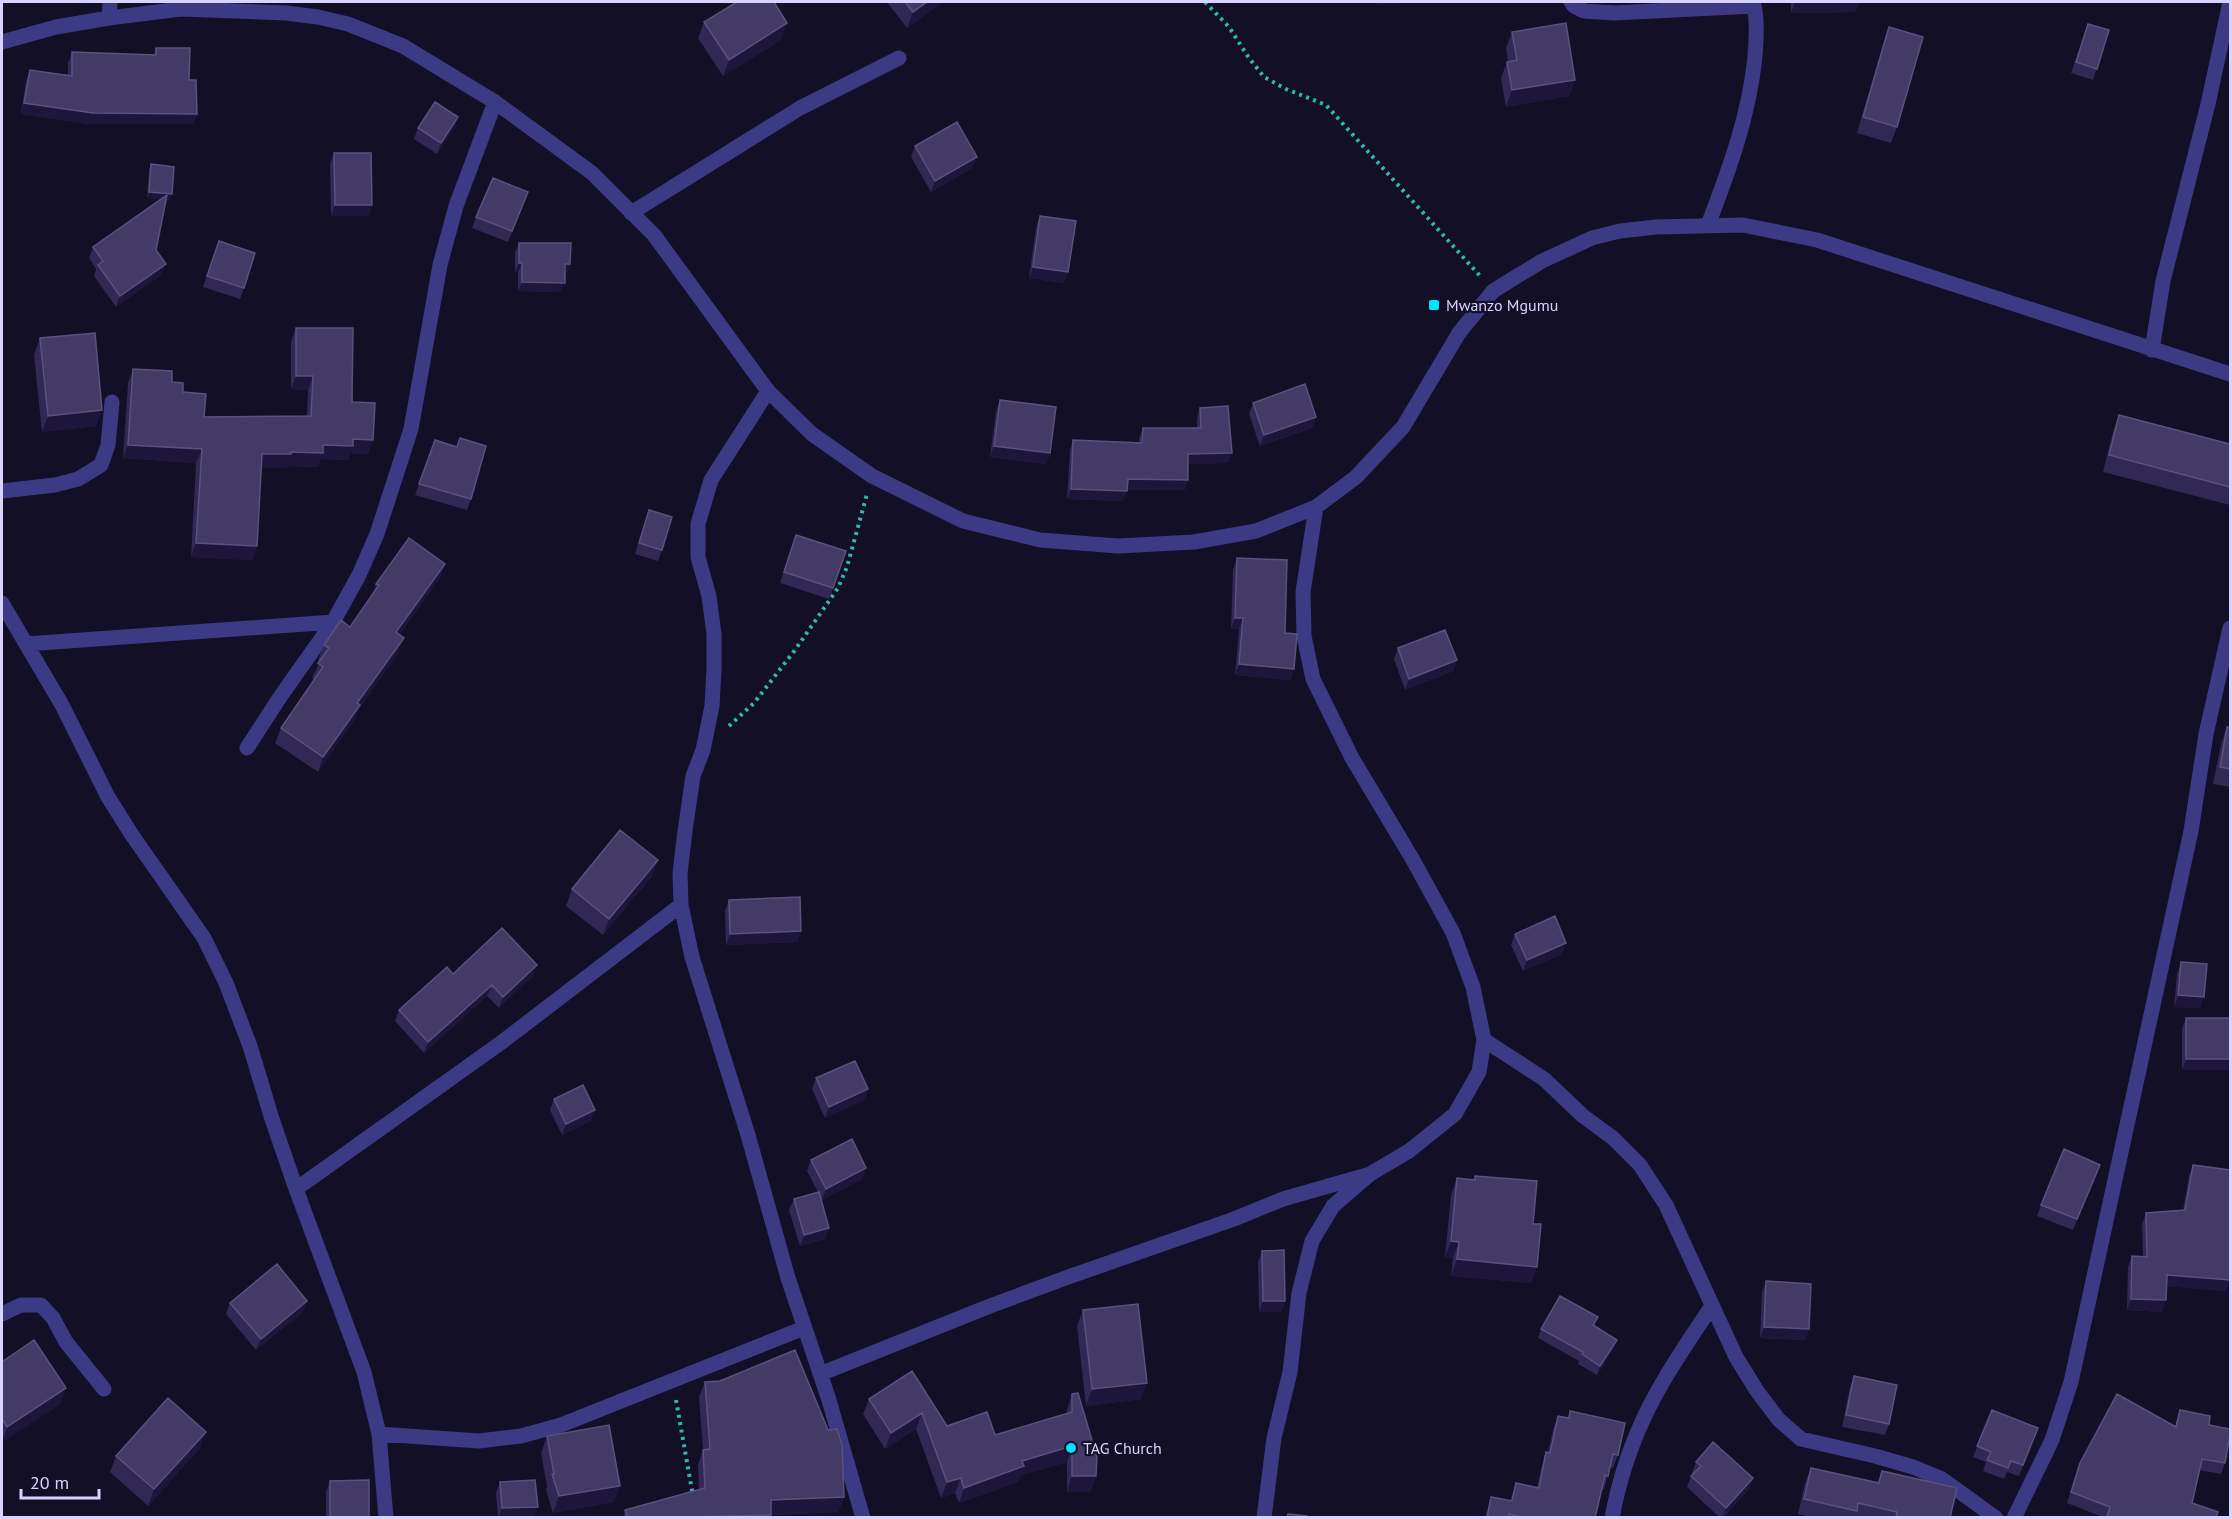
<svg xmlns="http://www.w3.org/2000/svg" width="2232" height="1519" font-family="'PT Sans',sans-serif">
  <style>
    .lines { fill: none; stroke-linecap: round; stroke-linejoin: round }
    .path { stroke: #2fb8b0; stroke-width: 4; stroke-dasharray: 3 4.5; stroke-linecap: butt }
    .minor { stroke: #3d3a85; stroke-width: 15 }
    .wall { fill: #312854 }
    .shaded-wall { fill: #1d163a }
    .building { fill: #433a66; stroke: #5a527e; stroke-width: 1.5 }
    .poi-dot { fill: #00e5ff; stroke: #130f26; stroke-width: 2 }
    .labels { text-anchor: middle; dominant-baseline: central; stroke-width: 4.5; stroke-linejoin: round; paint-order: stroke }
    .poi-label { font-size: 16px; fill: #d9d4ff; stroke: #130f26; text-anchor: start }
  </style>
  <rect width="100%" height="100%" fill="#130f26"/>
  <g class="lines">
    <path class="path" d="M1205 2 1229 27 1249 58 1264 77 1286 89 1326 105 1481 277
      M729 726 754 703 795 650 838 588 847 567 867 494
      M676 1400 693 1496"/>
    <path class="minor" d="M1571 2 1574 6 1584 11 1614 13 1754 6
      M109 18 110 2
      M2 42 56 27 109 18 181 9 286 13 318 17 348 24 403 46 495 102 592 173 654 235 768 391 812 434 872 476 963 521 1040 540 1118 546 1194 542 1256 531 1316 507 1356 477 1403 427 1459 333 1493 291 1542 261 1592 238 1620 231 1656 227 1743 225 1817 240 2230 374
      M631 213 800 108 899 58
      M1708 225C1729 170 1749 116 1755 57 1756 39 1758 19 1753 2
      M2152 350 2163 281 2208 104 2230 2
      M768 391 711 480 698 524V557L709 596 714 634V670L712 706 703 750 693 776 685 831 680 873 681 905 692 957 748 1135 788 1278 829 1400 863 1518
      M2 491 55 485 78 479 101 465 108 445 112 402
      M2 603 62 705 108 797 132 835 204 938 226 983 250 1046 272 1119 296 1189 364 1372 379 1434 386 1518
      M26 644 333 622
      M247 748 280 697 333 622 359 575 377 534 411 429 440 265 456 206 495 102
      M1484 1040 1544 1079 1583 1116 1613 1138 1640 1165 1666 1205 1736 1357 1757 1391 1779 1420 1801 1439 1875 1456 1913 1467 1942 1479 1996 1518
      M296 1189 502 1042 681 905
      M2 1314 21 1305H41L53 1318 66 1342 104 1389
      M820 1374 990 1306 1071 1276 1234 1219 1283 1199 1367 1175
      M379 1434 479 1441 521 1436 561 1425 804 1328
      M1264 1518 1274 1438 1290 1372 1299 1293 1312 1241 1333 1206 1370 1174 1409 1151 1455 1114 1479 1072 1484 1040 1473 987 1453 933 1413 860 1352 758 1313 679 1304 636 1303 592 1316 507
      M1612 1518C1628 1431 1663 1377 1712 1306
      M2014 1518 2052 1440 2071 1382 2191 831 2206 734 2230 628"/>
  </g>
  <path class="wall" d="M887 2H943L907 28Z
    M1791 2H1859L1855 12 1791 13Z
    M704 22 781 40 723 76 698 38Z
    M2088 24 2109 30 2093 80 2071 73Z
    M1889 27 1897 127 1891 143 1857 133 1883 44Z
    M1512 32 1575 80 1569 96 1506 107 1501 78 1507 62 1508 61 1506 48Z
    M156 48 189 80 197 114 193 124H89L21 114 26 81 30 70 68 75V63L72 52 154 55Z
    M458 117 454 128 437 154 414 139 418 128Z
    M915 146 972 168 931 192 911 157Z
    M334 153 372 205 368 216H331L330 164Z
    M151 164 170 200H166L156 250 161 275 116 307 94 276 96 269 89 258 93 247 162 199 147 198 149 170Z
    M524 203 508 242 472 228 476 217Z
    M1040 216 1064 283 1029 278 1036 227Z
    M219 241 244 288 240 299 203 287Z
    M519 243 570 264 567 273H565L561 292 518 291V272H515V252Z
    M296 328 352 402 373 440 368 454 350 453 348 460 320 459 318 467 287 466 286 468H261L257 546 252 560 191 557 196 463 123 458 128 383 133 369 172 382 204 417 307 416 308 390 291 389V342Z
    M40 338 96 426 42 432 34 355Z
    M1000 400 1050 453 1046 464 990 457 996 411Z
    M1253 403 1316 417 1312 428 1260 446 1249 414Z
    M1200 408 1228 463 1188 464 1185 490H1127L1123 501 1067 499 1070 450 1073 440 1139 443V438L1143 428H1197V418Z
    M2119 415 2230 444V505L2103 472 2113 432Z
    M460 438 471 499 467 510 415 495 435 440 457 447Z
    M649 510 662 550 658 561 635 554Z
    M792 546 833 588 829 599 780 583Z
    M1237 558 1285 633 1294 669 1290 680 1235 675 1239 629H1231L1233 570Z
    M445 564 439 579 399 635 398 653 358 710 354 720 318 772 275 743 281 728 314 680 312 678 320 661 318 660 324 645 350 627 373 594 376 584Z
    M1398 648 1457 660 1453 671 1405 690 1394 659Z
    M2227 727H2230V787L2213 784 2221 744Z
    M652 876 603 935 566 906 572 889Z
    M729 900 801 931 797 942 726 945 725 911Z
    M1515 934 1562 954 1523 971 1511 945Z
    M2181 962 2200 1008 2174 1007 2177 974Z
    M453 974 533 976 499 1008 487 996 424 1053 395 1021 399 1010Z
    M2186 1018H2230L2182 1070V1029Z
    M816 1078 868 1089 864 1100 825 1118 812 1089Z
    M554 1099 591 1121 562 1135 550 1110Z
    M811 1160 866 1168 862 1179 822 1200 819 1194 829 1228 825 1239 800 1246 789 1210 794 1199 818 1192 807 1171Z
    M2193 1165 2230 1280 2226 1291 2167 1286 2162 1312 2127 1310 2128 1267 2132 1256 2143 1257 2142 1224 2146 1213 2183 1210 2189 1176Z
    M1475 1176 1533 1224 1531 1283 1451 1276 1453 1258 1445 1257 1451 1195 1457 1178 1474 1180Z
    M2096 1176 2073 1230 2037 1216 2041 1205Z
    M1262 1251 1285 1301 1281 1312H1259L1258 1262Z
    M1766 1281 1809 1329 1805 1340 1760 1338 1762 1292Z
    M307 1301 303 1312 256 1350 226 1314 230 1303Z
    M1083 1310 1141 1399 1086 1406 1077 1326Z
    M1595 1326 1617 1340 1613 1349 1597 1375 1578 1364 1579 1361 1538 1338 1541 1329Z
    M2 1362 60 1404 2 1442Z
    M912 1371 947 1426 995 1435 1067 1414V1410L1072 1394 1096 1476 1090 1492H1067V1462L1021 1475 1018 1482 959 1503 955 1493 941 1498 916 1429 885 1449 863 1414 869 1399Z
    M1854 1376 1889 1424 1885 1435 1842 1427 1850 1387Z
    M705 1382 844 1497 838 1512 771 1515 770 1518H623L625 1510 699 1490 698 1465 703 1450 699 1397Z
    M1992 1410 2038 1428 2019 1476 2007 1472 2004 1479 1983 1471 1986 1462 1973 1457Z
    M2180 1410 2209 1425 2225 1463 2221 1474 2199 1470 2192 1503 2216 1518H2105L2067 1503 2080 1463 2175 1426Z
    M1570 1411 1618 1455 1613 1468H1610L1604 1489H1602L1595 1518H1485L1491 1497 1510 1501 1516 1483 1537 1487 1542 1466 1546 1452 1548 1453 1553 1430 1558 1416 1568 1418Z
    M547 1436 614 1502 553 1513 546 1490 547 1486 541 1453Z
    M200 1448 148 1506 110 1472 116 1456Z
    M1696 1462 1749 1489 1723 1518H1720L1687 1487 1691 1476 1693 1474 1692 1473Z
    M1811 1468 1877 1483 1882 1471 1950 1518H1813L1798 1514 1805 1483Z
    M330 1481 369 1518H326V1492Z
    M500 1482 534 1518H498L496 1493Z"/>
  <path class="shaded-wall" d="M927 2H943L907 28 913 12Z
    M1378 2H1405V3L1377 5Z
    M1795 2H1859L1855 12 1791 13Z
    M787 23 781 40 723 76 729 60Z
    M1575 80 1569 96 1506 107 1512 90Z
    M24 103 197 114 193 124H89L21 114Z
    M458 117 454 128 437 154 441 143Z
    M977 157 972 168 931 192 935 181Z
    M149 192 172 194 170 200 147 198Z
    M335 205H372L368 216H331Z
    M519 263H522L518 272H515Z
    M166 264 161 275 116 307 120 296Z
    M565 264H570L567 273H562Z
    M1033 267 1068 272 1064 283 1029 278Z
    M522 282 565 283 561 292 518 291Z
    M296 376H313L308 390 291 389Z
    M102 410 96 426 42 432 48 416Z
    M1316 417 1312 428 1260 446 1264 435Z
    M353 439 373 440 368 454 350 453 348 460 320 459 318 467 287 466 286 468H256L262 454 323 445Z
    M128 445 202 449 196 463 123 458Z
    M994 446 1050 453 1046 464 990 457Z
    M1232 453 1228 463 1185 464 1188 454Z
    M1128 479 1188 480 1185 490H1124Z
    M1071 489 1127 491 1123 501 1067 499Z
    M196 543 257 546 252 560 191 557Z
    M445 564 439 579 390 647 396 632Z
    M1235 618H1243L1239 629H1231Z
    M404 638 398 653 358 710 354 720 318 772 323 757 357 703Z
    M1457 660 1453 671 1405 690 1409 679Z
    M1239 664 1294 669 1290 680 1235 675Z
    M658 860 652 876 603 935 609 919Z
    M801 931 797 942 726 945 730 934Z
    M1566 943 1562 954 1523 971 1527 960Z
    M537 965 533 976 499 1008 503 997Z
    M492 985 487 996 424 1053 428 1042Z
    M2178 995 2204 997 2200 1008 2174 1007Z
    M2186 1059H2230V1070H2182Z
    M868 1089 864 1100 825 1118 829 1107Z
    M595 1110 591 1121 562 1135 566 1124Z
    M866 1168 862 1179 822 1200 826 1189Z
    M829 1228 825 1239 800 1246 804 1235Z
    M1451 1241 1459 1242 1453 1258 1445 1257Z
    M1457 1259 1537 1267 1531 1283 1451 1276Z
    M2167 1275 2230 1280 2226 1291 2163 1286Z
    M2131 1299 2166 1300 2162 1312 2127 1310Z
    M307 1301 303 1312 256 1350 261 1339Z
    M1263 1301H1285L1281 1312H1259Z
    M1764 1327 1809 1329 1805 1340 1760 1338Z
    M1617 1340 1613 1349 1597 1375 1600 1366Z
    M1147 1383 1141 1399 1086 1406 1092 1389Z
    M66 1388 60 1404 2 1442 7 1427Z
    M922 1413 916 1429 885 1449 891 1433Z
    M206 1432 200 1448 148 1506 154 1489Z
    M1072 1446 1067 1462 1021 1475 1018 1482 959 1503 964 1488 1022 1461Z
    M1072 1476H1096L1090 1492H1067Z
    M961 1478 955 1493 941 1498 947 1482Z
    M1753 1478 1749 1489 1722 1518 1726 1508Z
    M620 1486 614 1502 553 1513 559 1496Z
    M844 1497 838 1512 768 1515H771L770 1518H683L684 1517 771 1500Z
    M538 1507 534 1518H498L502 1508Z"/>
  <path class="building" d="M737 2H774L787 23 729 60 704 22Z
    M905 2H927L913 12Z
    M1566 23 1575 80 1512 90 1507 62 1517 60 1512 32Z
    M2088 24 2109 30 2097 69 2076 62Z
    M1889 27 1923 37 1897 127 1863 117Z
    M156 48H190L189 80H196L197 114 93 113 24 103 30 70 72 76V52L156 55Z
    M435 102 458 117 441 143 418 128Z
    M957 122 977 157 935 181 915 146Z
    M334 153H371L372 205H335Z
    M151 164 174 167 172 194 149 192Z
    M493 178 528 192 512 231 476 217Z
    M167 195 156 250 166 264 120 296 98 265 103 261 93 247Z
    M1040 216 1076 221 1068 272 1033 267Z
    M219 241 255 253 244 288 207 276Z
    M519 243H571L570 264H565V283L522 282V263H519Z
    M296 328H353L352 402 375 403 373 440 353 439V446L323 445V453L291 452V454H262L257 546 196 543 202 449 128 445 133 369 172 371V382L183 383V392L206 394 204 417 311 416 313 376H296Z
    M95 333 102 410 48 416 40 338Z
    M1305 384 1316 417 1264 435 1253 403Z
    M1000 400 1056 407 1050 453 994 446Z
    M1228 406 1232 453 1188 454V480L1128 479 1127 491 1071 489 1073 440 1142 443 1143 428H1201L1200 408Z
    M2119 415 2230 444V487L2109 455Z
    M460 438 486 446 471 499 419 484 435 440 457 447Z
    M649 510 672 517 662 550 639 543Z
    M796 535 846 551 833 588 784 572Z
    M409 538 445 564 396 632 404 638 357 703 360 705 323 757 281 728 323 667 318 663 329 648 324 645 341 620 350 627 379 585 376 584Z
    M1237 558 1287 560 1285 633 1297 634 1294 669 1239 664 1243 618H1235Z
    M1445 630 1457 660 1409 679 1398 648Z
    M2227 727H2230V769L2220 767Z
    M620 830 658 860 609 919 572 889Z
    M800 897 801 931 730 934 729 900Z
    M1555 916 1566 943 1527 960 1515 934Z
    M502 928 537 965 503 997 492 985 428 1042 399 1010 447 967 453 974Z
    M2181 962 2207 964 2204 997 2178 995Z
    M2186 1018H2230V1059H2186Z
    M855 1061 868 1089 829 1107 816 1078Z
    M583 1085 595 1110 566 1124 554 1099Z
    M852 1139 866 1168 826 1189 811 1160Z
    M2064 1149 2100 1165 2077 1219 2041 1205Z
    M2193 1165 2230 1170V1280L2167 1275 2166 1300 2131 1299 2132 1256 2147 1257 2146 1213 2185 1210Z
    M1475 1176 1537 1181 1533 1224H1541L1537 1267 1457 1259 1459 1242 1451 1241 1457 1178 1475 1180Z
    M819 1192 829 1228 804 1235 794 1199Z
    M1284 1250 1285 1301H1263L1262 1251Z
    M277 1264 307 1301 261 1339 230 1303Z
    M1766 1281 1811 1284 1809 1329 1764 1327Z
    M1560 1296 1598 1317 1593 1325 1617 1340 1600 1366 1582 1354 1583 1352 1541 1329Z
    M1138 1304 1147 1383 1092 1389 1083 1310Z
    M34 1340 66 1388 7 1427 2 1419V1362Z
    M795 1350 828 1430 837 1429 842 1445 844 1497 771 1500V1515L684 1517V1518H628L625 1510 705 1488 703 1450 710 1449 705 1382 720 1381Z
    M912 1371 947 1426 987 1412 995 1435 1072 1412V1394L1078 1393 1097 1457 1096 1476H1072V1446L1022 1461 1024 1466 964 1488 961 1478 947 1482 922 1413 891 1433 869 1399Z
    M1854 1376 1897 1385 1889 1424 1846 1415Z
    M2117 1394 2176 1427 2180 1410 2210 1416 2209 1425 2230 1429V1435L2225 1463 2202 1459 2192 1503 2218 1512 2216 1518H2108L2107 1517 2110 1507 2071 1492 2080 1463Z
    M168 1398 206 1432 154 1489 116 1456Z
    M1992 1410 2038 1428 2023 1465 2011 1461 2008 1468 1987 1460 1991 1452 1977 1446Z
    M1570 1411 1625 1423 1618 1455 1613 1454 1608 1476 1605 1475 1595 1518H1525L1509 1514 1508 1518H1487L1491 1497 1512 1501 1516 1483 1539 1488 1546 1452 1550 1453 1558 1416 1569 1418Z
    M609 1425 620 1486 559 1496 552 1474H554L547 1436Z
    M1713 1442 1753 1478 1726 1508 1691 1476 1701 1466 1696 1462Z
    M1811 1468 1879 1483 1882 1471 1957 1488 1950 1518H1896L1897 1512 1858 1503 1857 1511 1804 1499Z
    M369 1480V1518H330V1481Z
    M535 1480 538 1507 502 1508 500 1482Z
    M1288 1514 1307 1516V1518H1287Z"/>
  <g class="poi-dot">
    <rect x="1428" y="299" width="12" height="12" rx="3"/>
    <circle cx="1071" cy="1448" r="6"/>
  </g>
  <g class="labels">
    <g class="poi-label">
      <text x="1446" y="305">Mwanzo Mgumu</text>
      <text x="1083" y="1448">TAG Church</text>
    </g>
  </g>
  <rect width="2232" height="1519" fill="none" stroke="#d9d4ff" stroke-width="6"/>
  <path d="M21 1489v9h78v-9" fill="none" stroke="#d9d4ff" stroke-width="3"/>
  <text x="30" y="1489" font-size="18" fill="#d9d4ff" stroke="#130f26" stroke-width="4.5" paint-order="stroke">20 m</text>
</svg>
